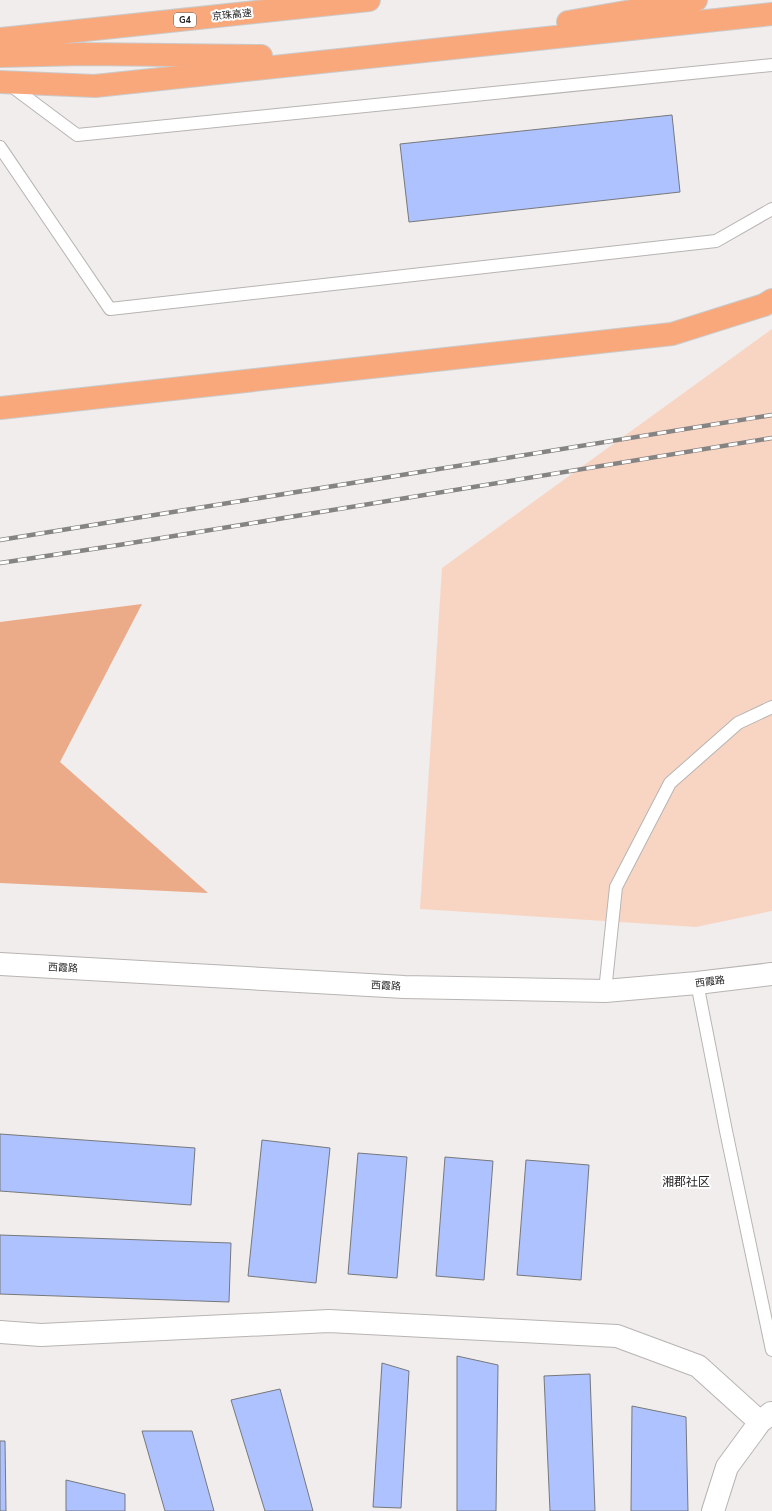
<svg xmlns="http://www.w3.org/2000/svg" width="772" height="1511" font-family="'Nunito Sans','Noto Sans SC',sans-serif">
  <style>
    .green { fill: #f8d5c3 }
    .forest { fill: #ebab89 }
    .building { fill: #aec2ff; stroke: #77787a }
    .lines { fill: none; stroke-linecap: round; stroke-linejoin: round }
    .lane-casing { stroke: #b7b4b2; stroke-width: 14 }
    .street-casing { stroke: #b7b4b2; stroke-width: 24 }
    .highway-casing { stroke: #cacaca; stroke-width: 24 }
    .lane { stroke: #fff; stroke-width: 12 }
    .street { stroke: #fff; stroke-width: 22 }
    .highway { stroke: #f9a87b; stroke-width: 22 }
    .rail-casing { stroke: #868483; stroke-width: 4.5 }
    .rail { stroke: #fff; stroke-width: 3; stroke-dasharray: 9; stroke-linecap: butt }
    .labels { text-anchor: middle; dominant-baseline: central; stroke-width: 4; stroke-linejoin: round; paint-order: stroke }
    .shield { fill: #fff; stroke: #666464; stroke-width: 1 }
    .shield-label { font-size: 9px; font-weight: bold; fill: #242222 }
    .street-label { font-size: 10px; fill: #242222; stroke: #fff }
    .quarter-label { font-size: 12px; fill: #242222; stroke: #fff }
  </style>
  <rect width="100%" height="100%" fill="#f0edec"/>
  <path class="green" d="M772 329V911L696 927 420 909 442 568Z"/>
  <path class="forest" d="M142 604 60 762 208 893 0 883V622Z"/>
  <path class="building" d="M672 115 680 192 409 222 400 144Z
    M0 1134 195 1148 191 1205 0 1191Z
    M262 1140 330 1148 316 1283 248 1276Z
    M358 1153 407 1157 397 1278 348 1274Z
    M445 1157 493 1161 484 1280 436 1276Z
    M526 1160 589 1165 581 1280 517 1275Z
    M0 1235 231 1243 229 1302 0 1294Z
    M457 1356 498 1365 496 1511H457Z
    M382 1363 409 1371 401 1508 373 1507Z
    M590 1374 595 1511H550L544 1376Z
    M280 1389 313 1511H265L231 1400Z
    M632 1406 686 1417 688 1511H631Z
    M142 1431H192L214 1511H165Z
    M0 1441H5L6 1511H0Z
    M66 1480 125 1494V1511H66Z"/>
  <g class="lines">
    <g class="lane-casing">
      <path id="lane" d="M10 85 77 135 772 65
        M0 147 110 309 716 241 772 209
        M697 983 726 1131 772 1350
        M605 991 616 887 670 783 738 723 772 707"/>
    </g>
    <g class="street-casing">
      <path id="street" d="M0 964 404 987 605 991 697 983 772 974
        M0 1332 41 1335 329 1321 617 1336 698 1366 760 1422
        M713 1511 727 1467 760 1422 771 1413"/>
    </g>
    <g class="highway-casing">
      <path id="highway" d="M568 22 696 0
        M0 39 369 0
        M0 56 85 54 261 56
        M0 82 95 86 772 14
        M0 408 672 334 764 305 772 300"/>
    </g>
    <use href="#lane" class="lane"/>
    <use href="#street" class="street"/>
    <use href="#highway" class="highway"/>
    <g class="rail-casing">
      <path id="rail" d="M0 540 772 415
        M0 563 119 545 772 438"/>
    </g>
    <use href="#rail" class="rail"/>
  </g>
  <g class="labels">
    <rect class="shield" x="174" y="13" width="22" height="14" rx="3"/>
    <g class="shield-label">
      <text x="185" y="20">G4</text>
    </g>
    <g class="street-label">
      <text transform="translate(232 15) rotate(-6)">京珠高速</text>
      <text transform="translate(63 968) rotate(3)">西霞路</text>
      <text transform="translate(710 982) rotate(-7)">西霞路</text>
      <text transform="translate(386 986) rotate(3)">西霞路</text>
    </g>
    <g class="quarter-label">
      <text x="686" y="1182">湘郡社区</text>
    </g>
  </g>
</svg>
